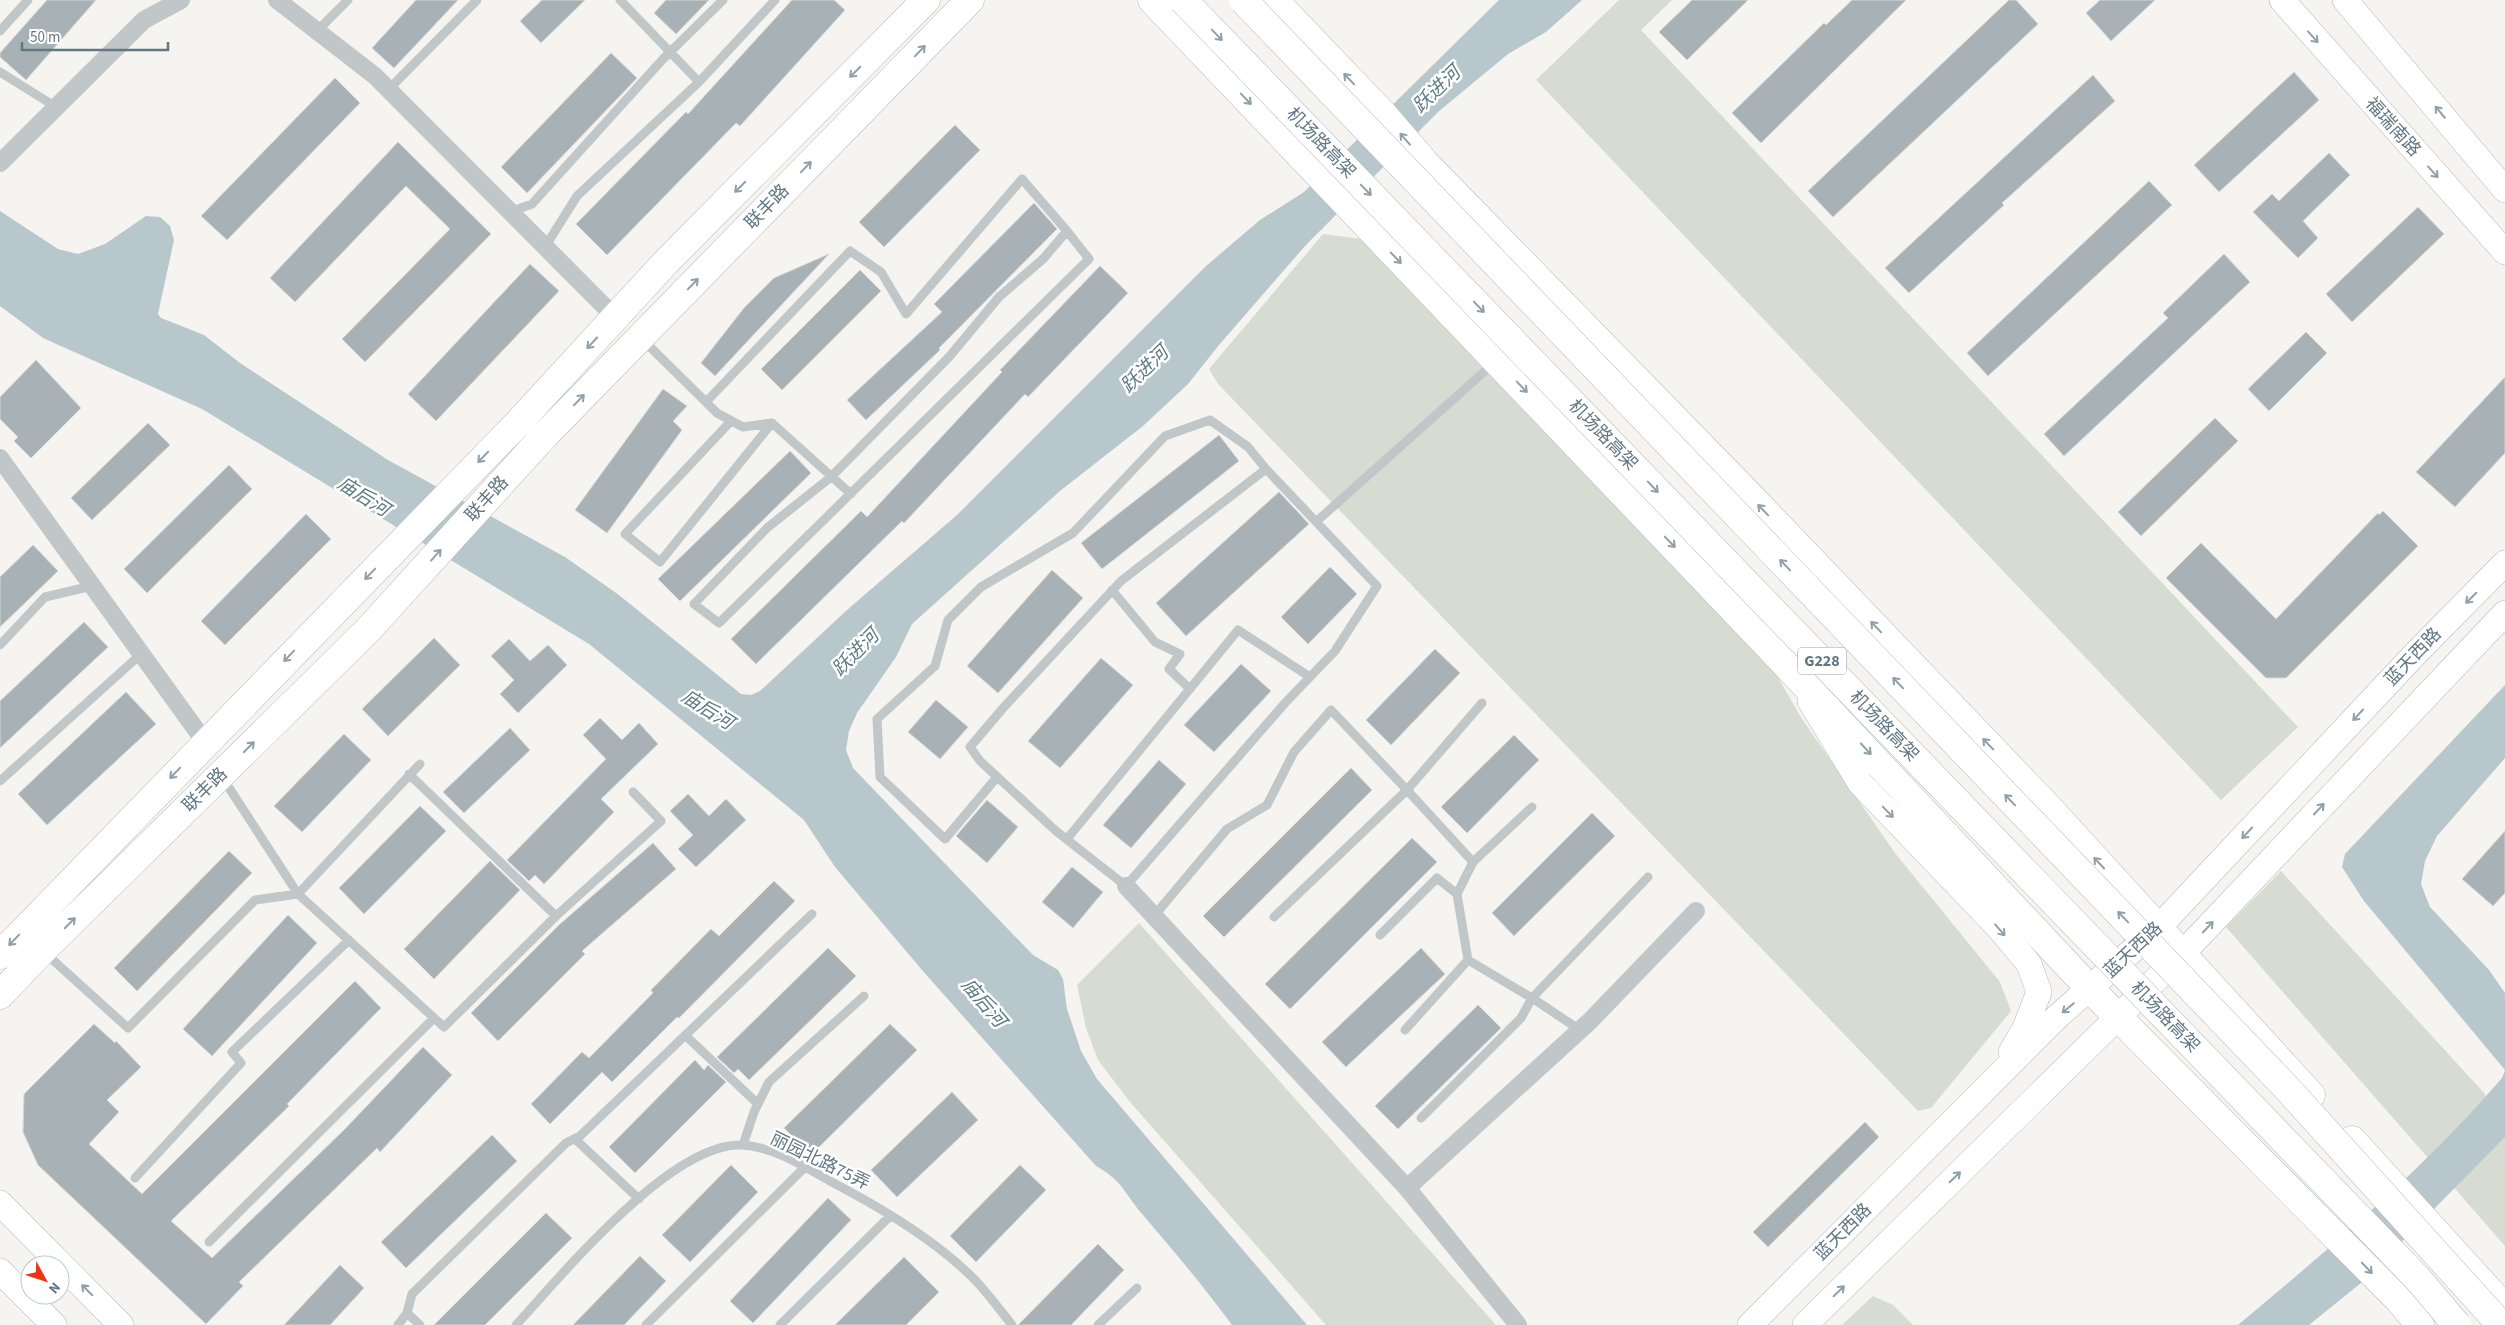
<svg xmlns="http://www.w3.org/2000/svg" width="2505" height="1325" font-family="'Source Sans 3','Noto Sans SC',sans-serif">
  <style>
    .green { fill: #d6dcd1 }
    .water { fill: #b8c7cb }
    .building { fill: #a8b2b6; stroke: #d6d5d3 }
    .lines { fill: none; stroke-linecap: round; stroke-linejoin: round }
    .secondary-casing { stroke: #b3babd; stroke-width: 26 }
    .primary-casing { stroke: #b4b9bc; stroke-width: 29 }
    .lane { stroke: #c1c6c8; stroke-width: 9 }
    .street { stroke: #c1c6c8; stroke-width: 18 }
    .secondary { stroke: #fff; stroke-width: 25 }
    .primary { stroke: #fff; stroke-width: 28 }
    .highway-bridge-casing { stroke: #b5b9bc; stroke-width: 29; stroke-linecap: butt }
    .highway-bridge { stroke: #fff; stroke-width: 28 }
    .oneway { stroke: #90a0a8 }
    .labels { text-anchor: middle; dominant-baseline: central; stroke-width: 5; stroke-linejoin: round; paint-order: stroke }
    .shield { fill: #fff; stroke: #90a0a8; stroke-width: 1 }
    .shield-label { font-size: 16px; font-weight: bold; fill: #617783 }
    .street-label { font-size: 18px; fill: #617783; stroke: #fff }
    .water-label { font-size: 19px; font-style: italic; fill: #5d7b81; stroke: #fff }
  </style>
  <rect width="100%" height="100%" fill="#f5f4f0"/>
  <path class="green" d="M1619 0H1672L1641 30 2298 727 2221 800 1536 80Z
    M1323 234 1362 239 1773 669 1802 719 1895 853 2000 982 2011 1011 1931 1108 1918 1111 1218 384 1209 369Z
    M2281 871 2484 1093 2505 1126V1246L2226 927Z
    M1139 923 1496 1325H1326L1130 1102 1098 1060 1086 1028 1077 985Z
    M1873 1296 1893 1305 1913 1325H1842Z"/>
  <path class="water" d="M1499 0H1582L1546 32 1508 54 1438 112 1305 246 1219 345 1188 384 1143 426 1060 491 912 624 896 657 857 713 849 731 846 750 853 768 1033 955 1058 970 1063 979 1067 1009 1081 1051 1097 1079 1307 1325H1232C1204 1287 1174 1251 1143 1215 1124 1193 1123 1181 1096 1166L922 970 835 867 804 820 589 644 202 409 43 338 0 306V211L58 249 78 254 105 244 146 216 160 217 170 226 174 240 158 314 161 318 204 335 240 363 388 460 565 557 619 595 741 694 751 695 760 691 847 610 957 515 1206 266 1260 220 1304 192Z
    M2505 685V758L2437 836 2425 861 2421 884 2430 907 2489 970 2505 993V1137L2361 1283 2309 1325H2238C2330 1248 2424 1169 2502 1078L2505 1070 2364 901 2342 867 2345 854Z"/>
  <path class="building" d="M47 0H96L26 80 0 57V53Z
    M416 0H458L394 68 372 48Z
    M542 0H585L541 43 520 21Z
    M666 0H709L676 34 654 13Z
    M792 0H834L845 10 740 126 736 123 607 255 576 224 686 112 688 114Z
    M1692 0H1748L1687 60 1659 32Z
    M1852 0H1906L1761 143 1732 113 1824 23 1826 25Z
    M2009 0H2016L2038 24 1833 217 1808 191Z
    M2100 0H2155L2111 41 2086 13Z
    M611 53 637 78 527 193 501 167Z
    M2294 72 2319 100 2219 192 2194 165Z
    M2093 75 2115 101 2002 203 2004 205 1909 293 1885 268Z
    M335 78 360 103 227 240 201 216Z
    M955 125 980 150 884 247 859 222Z
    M398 142 491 234 365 362 342 339 450 229 406 186 295 302 270 278Z
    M2329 153 2350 175 2303 221 2318 238 2298 258 2253 212 2272 194 2279 201Z
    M2149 181 2172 205 1988 376 1967 353Z
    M1034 203 1057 229 939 348 940 350 866 420 847 400 942 312 934 304Z
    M2418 207 2444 234 2352 322 2326 294Z
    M829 254 715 376 701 363 744 308 774 278Z
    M2224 254 2250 282 2064 456 2044 434 2168 318 2163 313Z
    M530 264 559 291 436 421 408 394Z
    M1100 266 1128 293 1028 397 1025 394 904 523 902 521 756 664 731 639 861 511 867 517 1002 372 1000 370Z
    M860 270 881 291 782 390 761 369Z
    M2306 332 2327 353 2269 411 2248 389Z
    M36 360 81 408 31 458 14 441 18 437 0 419V397Z
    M2505 377V453L2455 507 2416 472Z
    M663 389 687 406 673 421 682 430 607 533 575 510Z
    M2215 418 2238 441 2141 536 2118 512Z
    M148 423 170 445 92 520 71 498Z
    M1219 435 1239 461 1102 569 1081 543Z
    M790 451 811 473 680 601 658 579Z
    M229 465 252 489 147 593 124 569Z
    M1279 492 1309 524 1186 636 1156 603Z
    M2383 511 2418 546 2286 678H2266L2166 578 2201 543 2276 619 2378 513 2379 515Z
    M306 514 331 539 225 645 201 621Z
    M33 545 58 571 0 627V577Z
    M1330 567 1357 594 1308 644 1281 617Z
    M1052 570 1083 598 998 693 967 666Z
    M84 622 108 647 0 748V701Z
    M434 638 460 665 388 736 362 709Z
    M509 639 530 661 548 645 567 665 518 713 500 694 514 680 491 656Z
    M1435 649 1460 673 1391 745 1366 720Z
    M1101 658 1133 685 1060 768 1028 741Z
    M1241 664 1271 691 1214 752 1184 725Z
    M126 692 156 724 47 825 18 794Z
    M936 700 968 727 940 759 908 732Z
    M600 718 622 740 639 723 658 744 601 799 614 812 544 884 535 875 529 881 507 860 606 759 583 735Z
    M510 728 530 750 464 813 443 792Z
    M344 734 371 760 302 832 274 806Z
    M1514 735 1539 760 1467 833 1441 807Z
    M1159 760 1186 784 1131 848 1103 825Z
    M1351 768 1372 790 1224 937 1203 916Z
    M688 794 709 816 726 799 746 820 696 867 678 849 693 835 670 811Z
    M987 800 1018 827 987 863 956 836Z
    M420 806 446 831 364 914 339 888Z
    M1592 813 1615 836 1514 936 1492 913Z
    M2505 831V893L2493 906 2462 879Z
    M1412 838 1437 862 1290 1009 1265 984Z
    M653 843 676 869 582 951 585 954 498 1041 471 1013 559 925Z
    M229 851 252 873 137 991 114 968Z
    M490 861 520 890 434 979 404 949Z
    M1072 867 1103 892 1073 928 1042 902Z
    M774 881 795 901 679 1018 677 1017 612 1082 602 1072 550 1124 531 1104 582 1052 589 1058 653 993 651 990 711 929 719 936Z
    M288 915 317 943 212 1056 183 1029Z
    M828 948 856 976 749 1080 738 1069 734 1073 717 1057Z
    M1421 948 1445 974 1346 1067 1322 1042Z
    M355 981 381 1008 287 1104 289 1106 171 1221 212 1258 344 1130 423 1047 452 1075 380 1152 377 1148 239 1282 243 1286 206 1324 38 1165 23 1132 24 1094 94 1024 115 1043 116 1041 141 1067 107 1100 119 1112 89 1144 142 1194Z
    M1478 1005 1501 1028 1398 1129 1375 1106Z
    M890 1024 917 1050 811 1155 784 1128Z
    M695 1060 704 1070 708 1065 726 1082 635 1173 609 1147Z
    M952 1092 978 1120 897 1197 871 1170Z
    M1865 1122 1879 1137 1768 1247 1753 1232Z
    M492 1135 517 1161 406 1268 381 1242Z
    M731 1165 758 1192 690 1262 662 1235Z
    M1020 1165 1046 1190 976 1262 950 1236Z
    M828 1198 851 1220 753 1323 730 1301Z
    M546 1213 572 1238 485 1325H434Z
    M1098 1244 1124 1270 1071 1325H1018Z
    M640 1256 666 1281 624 1325H573Z
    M904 1257 939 1292 906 1325H835Z
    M340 1265 364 1288 330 1325H284Z"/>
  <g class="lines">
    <g class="secondary-casing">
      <path id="secondary" d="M2282 0 2505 252
        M2345 0 2505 190
        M1810 701 1860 783 1998 927 2029 964 2039 992 2025 1028 2011 1052
        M0 1203 121 1325
        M0 1271 54 1325
        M1750 1325 2057 1017 2159 927 2417 652 2505 563
        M1805 1325 2183 953 2505 613"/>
    </g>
    <g class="primary-casing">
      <path id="primary" d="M1152 0 1792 671 2091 990 2398 1299 2420 1325
        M1274 0 1383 114 1426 164 1752 498 2047 806 2311 1095
        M0 955 518 423 666 262 926 0
        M0 995 42 951 368 630 545 435 970 0
        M2352 1140 2505 1308"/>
    </g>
    <path class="lane" d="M620 0 699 82
      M318 30 348 0
      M0 31 28 0
      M0 72 56 107
      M388 90 477 0
      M510 212 532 204 663 59 723 0
      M1067 231 1089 259 719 623 694 604 767 528 831 477 949 357 999 297 1043 259Z
      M545 247 577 196 699 82 775 0
      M642 339 717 413 743 427 772 423 851 494
      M706 402 850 251 881 272 906 314 1022 179 1067 231
      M731 421 625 534 660 562 772 423
      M1266 469 1377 586 1335 651 1285 703 1126 886 1056 831 980 761 970 747 1004 707 1121 581Z
      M1317 521 1494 363
      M1112 590 1155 642 1180 654 1169 669 1190 689
      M0 645 45 597 92 586
      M222 777 298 894 444 1027 556 916 409 774
      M997 777 945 839 880 777 877 719 935 666 948 620 981 587 1073 533 1165 436 1210 420 1248 447 1266 469
      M0 781 141 654
      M1067 839 1238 630 1310 677
      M556 916 661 821 633 792
      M1154 916 1227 829 1267 805 1294 752 1331 710 1407 790 1482 703
      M1274 917 1407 790 1473 862
      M1380 935 1437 878 1457 894
      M44 952 128 1028 255 900 298 894 420 764
      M1468 960 1457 894 1473 862 1532 807
      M1405 1030 1468 960 1532 998 1521 1018 1421 1118
      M1580 1030 1532 998 1648 877
      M685 1035 758 1104
      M575 1139 639 1199
      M743 1145 754 1112 769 1082 864 996
      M135 1178 241 1063 232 1052 349 940
      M209 1242 434 1018
      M407 1313 420 1325
      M398 1325 407 1313 412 1294 566 1143 580 1136 812 914
      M516 1325C562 1275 671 1142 742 1145 778 1147 812 1172 843 1188 890 1213 939 1243 976 1281 989 1295 1000 1310 1012 1325
      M646 1325 804 1168
      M780 1325 890 1216
      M1098 1325 1137 1288"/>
    <path class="street" d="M277 0 375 76 615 317
      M0 163 144 20 181 0
      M0 458 205 742
      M1126 886 1407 1188 1518 1325
      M1407 1188 1590 1021 1696 911"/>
    <use href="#secondary" class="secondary"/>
    <use href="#primary" class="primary"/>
    <g class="highway-bridge-casing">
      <path id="highway-bridge" d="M1183 0 2417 1278 2457 1325
        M1243 0 2285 1086 2501 1325"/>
    </g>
    <use href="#highway-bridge" class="highway-bridge"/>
  </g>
  <defs><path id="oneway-shaft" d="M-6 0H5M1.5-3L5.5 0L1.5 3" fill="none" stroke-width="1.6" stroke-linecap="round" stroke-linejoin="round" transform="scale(1.25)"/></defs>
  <g class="oneway">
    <use href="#oneway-shaft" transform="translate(1217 35) rotate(46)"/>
    <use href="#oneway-shaft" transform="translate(2313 37) rotate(48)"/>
    <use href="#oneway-shaft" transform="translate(920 51) rotate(-46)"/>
    <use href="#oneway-shaft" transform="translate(855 72) rotate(135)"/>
    <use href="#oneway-shaft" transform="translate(1349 79) rotate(-134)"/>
    <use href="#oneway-shaft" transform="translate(1246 99) rotate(46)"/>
    <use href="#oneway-shaft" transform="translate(2440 112) rotate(-130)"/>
    <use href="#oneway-shaft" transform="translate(1405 139) rotate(-131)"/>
    <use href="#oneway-shaft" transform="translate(806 167) rotate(-46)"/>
    <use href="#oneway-shaft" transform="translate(2433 172) rotate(48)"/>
    <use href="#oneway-shaft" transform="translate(740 187) rotate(135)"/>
    <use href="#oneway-shaft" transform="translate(1366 190) rotate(46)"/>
    <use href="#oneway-shaft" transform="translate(1396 258) rotate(46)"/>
    <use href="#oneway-shaft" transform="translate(693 284) rotate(-46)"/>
    <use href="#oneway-shaft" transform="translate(1479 307) rotate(46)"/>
    <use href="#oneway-shaft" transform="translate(592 343) rotate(133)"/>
    <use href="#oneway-shaft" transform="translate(1522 387) rotate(46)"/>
    <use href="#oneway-shaft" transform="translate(579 400) rotate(-46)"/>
    <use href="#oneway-shaft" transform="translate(483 457) rotate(134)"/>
    <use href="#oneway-shaft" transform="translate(1653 487) rotate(46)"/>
    <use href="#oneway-shaft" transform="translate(1763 510) rotate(-134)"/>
    <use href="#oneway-shaft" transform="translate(1670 542) rotate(46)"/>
    <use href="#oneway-shaft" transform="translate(436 555) rotate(-48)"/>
    <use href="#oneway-shaft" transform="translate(1785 565) rotate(-134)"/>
    <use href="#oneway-shaft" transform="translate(370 574) rotate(134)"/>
    <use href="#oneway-shaft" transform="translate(2471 598) rotate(135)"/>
    <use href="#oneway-shaft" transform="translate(1876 627) rotate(-134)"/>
    <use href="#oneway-shaft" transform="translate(289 656) rotate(134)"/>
    <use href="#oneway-shaft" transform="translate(1898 683) rotate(-134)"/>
    <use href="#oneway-shaft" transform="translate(2358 715) rotate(133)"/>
    <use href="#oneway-shaft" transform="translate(1988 744) rotate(-134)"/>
    <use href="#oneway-shaft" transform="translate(249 747) rotate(-45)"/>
    <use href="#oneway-shaft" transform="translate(1866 749) rotate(47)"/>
    <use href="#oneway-shaft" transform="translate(175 773) rotate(134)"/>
    <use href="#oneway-shaft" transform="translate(2010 800) rotate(-134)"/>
    <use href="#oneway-shaft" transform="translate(2319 809) rotate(-47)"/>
    <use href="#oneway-shaft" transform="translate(1888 812) rotate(46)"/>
    <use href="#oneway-shaft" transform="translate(2247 833) rotate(133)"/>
    <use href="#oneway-shaft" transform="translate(2099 863) rotate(-133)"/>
    <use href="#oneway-shaft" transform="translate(2123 917) rotate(-134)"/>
    <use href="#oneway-shaft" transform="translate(70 923) rotate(-45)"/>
    <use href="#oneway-shaft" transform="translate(2208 927) rotate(-47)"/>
    <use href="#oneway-shaft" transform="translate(2000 930) rotate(49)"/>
    <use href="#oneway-shaft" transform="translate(14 940) rotate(134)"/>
    <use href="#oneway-shaft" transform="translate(2068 1008) rotate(141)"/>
    <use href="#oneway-shaft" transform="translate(1955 1177) rotate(-44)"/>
    <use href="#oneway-shaft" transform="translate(2367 1268) rotate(46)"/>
    <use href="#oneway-shaft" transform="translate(87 1290) rotate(-135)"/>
    <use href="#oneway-shaft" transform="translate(1839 1291) rotate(-44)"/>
  </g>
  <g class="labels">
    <rect class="shield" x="1798" y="647.5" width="48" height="27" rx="4"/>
    <g class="shield-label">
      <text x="1822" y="661">G228</text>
    </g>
    <g class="street-label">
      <text transform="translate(2393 127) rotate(48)">福瑞南路</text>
      <text transform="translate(1321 143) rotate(46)">机场路高架</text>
      <text transform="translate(767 207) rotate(-46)">联丰路</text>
      <text transform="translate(1603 435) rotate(46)">机场路高架</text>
      <text transform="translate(487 499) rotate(-48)">联丰路</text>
      <text transform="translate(2413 657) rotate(-46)">蓝天西路</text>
      <text transform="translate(1884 726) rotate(46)">机场路高架</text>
      <text transform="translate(205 790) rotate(-45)">联丰路</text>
      <text transform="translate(2133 950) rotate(-43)">蓝天西路</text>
      <text transform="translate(2165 1017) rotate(46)">机场路高架</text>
      <text transform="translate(820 1161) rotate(26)">丽园北路75弄</text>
      <text transform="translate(1843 1232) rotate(-45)">蓝天西路</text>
    </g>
    <g class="water-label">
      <text transform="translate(1437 90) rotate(-44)">跃进河</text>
      <text transform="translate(1145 370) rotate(-44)">跃进河</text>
      <text transform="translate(363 497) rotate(32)">庙后河</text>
      <text transform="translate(856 653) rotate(-45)">跃进河</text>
      <text transform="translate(707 710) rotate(32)">庙后河</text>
      <text transform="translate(983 1003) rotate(50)">庙后河</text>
    </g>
  </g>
  <g transform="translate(45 1280) rotate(130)"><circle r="24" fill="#ffffff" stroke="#c0c9cd"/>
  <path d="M0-4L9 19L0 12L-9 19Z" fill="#ef3416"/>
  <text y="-8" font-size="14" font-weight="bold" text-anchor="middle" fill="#617783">N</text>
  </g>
  <path d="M22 42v8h146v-8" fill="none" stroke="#617783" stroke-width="2.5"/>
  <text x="30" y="42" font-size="15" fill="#617783" stroke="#ffffff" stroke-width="4" paint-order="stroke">50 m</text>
</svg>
